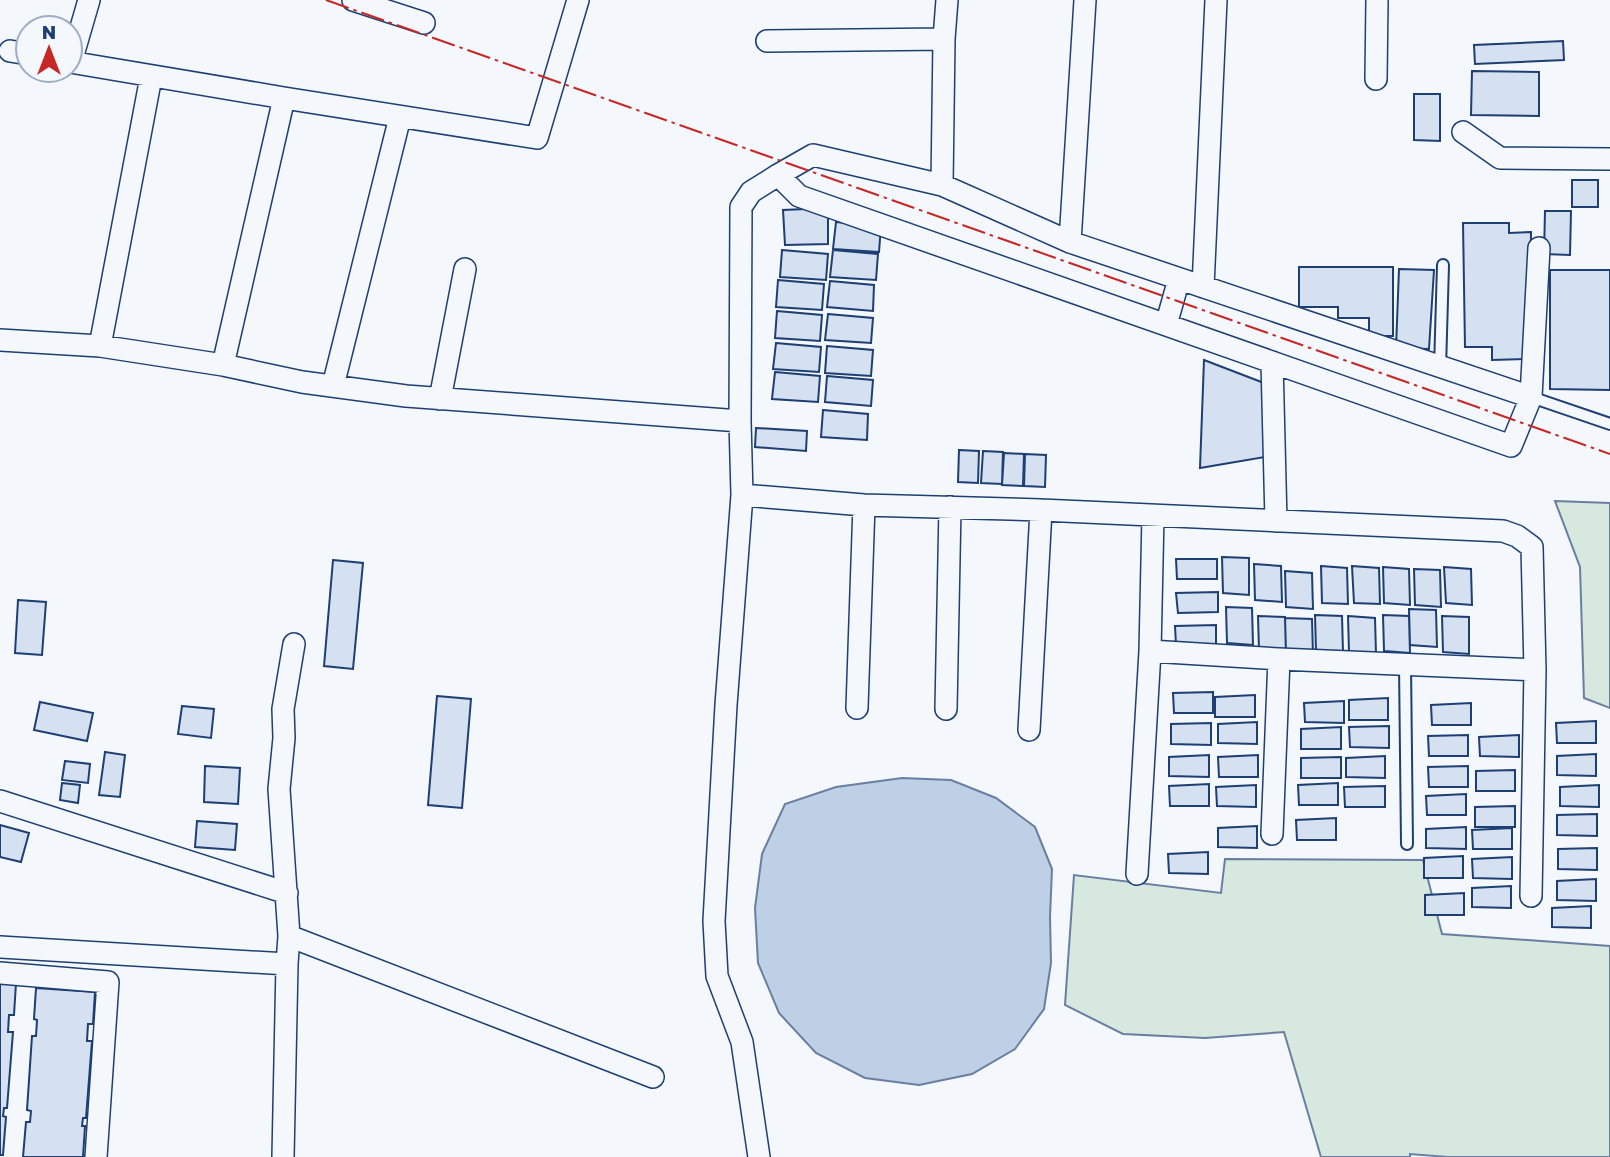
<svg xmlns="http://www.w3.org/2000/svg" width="1610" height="1157" font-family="'Golos Text',sans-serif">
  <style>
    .green { fill: #d7e8df; stroke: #687fa3; stroke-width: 2 }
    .water { fill: #bed0e5; stroke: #687fa3; stroke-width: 2 }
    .building { fill: #d5e0f0; stroke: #1d3f73; stroke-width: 2 }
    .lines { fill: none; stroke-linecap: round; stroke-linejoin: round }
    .lane-casing { stroke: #1d3f73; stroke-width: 14 }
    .street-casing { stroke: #1d3f73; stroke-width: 24 }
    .lane { stroke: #f4f7fb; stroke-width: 10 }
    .street { stroke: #f4f7fb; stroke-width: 21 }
    .power { stroke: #c62828; stroke-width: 2; stroke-dasharray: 24 5 3.5 5; stroke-linecap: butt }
  </style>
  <rect width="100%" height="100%" fill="#f4f7fb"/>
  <path class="green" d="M1555 501 1610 503V708L1584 698 1580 567Z
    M1225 859 1423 860 1442 934 1610 946V1157H1448L1410 1154V1157H1321L1284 1032 1205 1038 1123 1034 1065 1005 1074 875 1221 893Z"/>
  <path class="water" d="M902 778 951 780 996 798 1035 827 1052 869 1050 917 1051 963 1044 1009 1015 1049 972 1074 919 1085 865 1078 816 1053 779 1013 758 963 755 908 762 854 785 804 836 787Z"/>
  <path class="building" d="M1563 41 1564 60 1475 64 1474 45Z
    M1472 71 1539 72V116L1471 115Z
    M1414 94H1440V141L1414 140Z
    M1572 180H1598V207H1572Z
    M828 208V244L785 245 783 210Z
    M1545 211H1571L1570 255 1544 254Z
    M836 222 881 226 879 252 833 249Z
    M1463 223H1509V233L1531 232 1530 359 1492 360V347H1465Z
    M782 250 828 254 826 280 780 277Z
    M833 250 878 254 876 280 830 277Z
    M1299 267H1393V336H1369V318H1338V307H1299Z
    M1399 269 1434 270 1429 349 1396 348Z
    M1550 270H1610V390L1550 389Z
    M778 280 824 284 822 310 776 307Z
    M830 281 874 285 873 311 827 307Z
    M777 311 822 315 820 341 775 338Z
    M828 314 873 318 871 343 825 340Z
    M776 343 821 347 819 372 773 369Z
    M827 346 873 350 871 376 825 373Z
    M1204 360 1264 383 1265 457 1200 468Z
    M775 372 820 376 818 402 772 399Z
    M827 376 873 380 871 406 825 402Z
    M823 410 868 414 867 440 821 437Z
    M756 428 807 431 806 451 755 447Z
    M959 450 979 451 978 483 958 482Z
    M983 451 1003 452 1002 484 981 483Z
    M1004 453 1024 454 1023 486 1002 485Z
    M1025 454 1046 455 1045 487 1024 486Z
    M1222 557 1249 558V595L1223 593Z
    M1176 559H1217V579H1177Z
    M333 560 363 563 353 669 324 666Z
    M1254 564 1281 566 1282 602 1255 600Z
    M1321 566 1347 568 1348 604 1322 603Z
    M1352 566 1379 568 1380 604 1354 603Z
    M1383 567 1409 569 1410 605 1384 603Z
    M1444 567 1471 569 1472 605 1446 603Z
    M1414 569 1440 570 1441 607 1415 605Z
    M1285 571 1312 573 1313 609 1286 607Z
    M1218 592V612L1178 613 1176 593Z
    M18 600 46 602 42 655 15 653Z
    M1226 607 1252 608 1253 645 1227 643Z
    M1409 609 1436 610 1437 647 1410 645Z
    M1315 615 1342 616 1343 652 1316 651Z
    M1383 615 1409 616 1410 653 1384 651Z
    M1258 616 1285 617 1286 653 1259 651Z
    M1348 616 1375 618 1376 654 1349 652Z
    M1442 616 1469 617V654L1443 652Z
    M1285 618 1312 619 1313 655 1286 654Z
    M1216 625V645H1176L1175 626Z
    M1213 692V713H1174L1173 693Z
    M1255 695V717H1215V697Z
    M437 696 471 699 462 808 428 805Z
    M1388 698V720H1349V700Z
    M1344 701V723L1305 722 1304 703Z
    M40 702 93 713 87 741 34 730Z
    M1471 703V725H1432L1431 705Z
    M182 706 214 709 211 738 178 734Z
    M1596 721V743H1557L1556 723Z
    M1257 722V744L1218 743V724Z
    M1211 723V745L1171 744V724Z
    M1389 726V748L1350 747 1349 727Z
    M1341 727V749H1301V729Z
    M1468 735V756H1429L1428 736Z
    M1519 735V757L1480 756 1479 737Z
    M105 752 125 755 120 797 99 795Z
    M1596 754V776L1557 775V756Z
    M1209 755V777L1169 776V757Z
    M1258 755V777H1219L1218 757Z
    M1385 756V778L1346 777V758Z
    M1341 757V778H1301V758Z
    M65 761 90 764 88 783 62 780Z
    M205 766 240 768 238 804 204 802Z
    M1468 766V787H1429L1428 767Z
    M1515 770V791H1476V771Z
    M62 783 80 785 78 803 60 800Z
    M1338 783V805H1299L1298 785Z
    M1209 784V806H1170L1169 786Z
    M1256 785V807L1217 806 1216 787Z
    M1599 785V807L1560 806V787Z
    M1385 786V807H1345L1344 787Z
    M1466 794V815H1427L1426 796Z
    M1515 806V827H1475V807Z
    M1597 814V836L1557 835V815Z
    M1336 818V840H1297L1296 820Z
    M197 821 237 824 235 850 195 847Z
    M0 825 29 833 21 862 0 857Z
    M1257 826V848L1218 847V828Z
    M1466 827V849L1426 848V829Z
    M1512 828V849H1473L1472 830Z
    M1597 848V870L1558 869V849Z
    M1208 852V874L1169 873 1168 854Z
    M1463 856V878H1424V858Z
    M1512 857V879L1473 878 1472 859Z
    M1596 879V901L1557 900V881Z
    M1511 886V908L1472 907V888Z
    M1464 893V915H1425V895Z
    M1591 906V928L1552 927V908Z
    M0 982 16 983 14 1015H9L8 1032H13L7 1108H4L3 1116 6 1117 3 1155H0Z
    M36 988 95 992 93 1024H88L87 1041H92L86 1118H83L82 1126H85L83 1157H23L26 1122H30L31 1111 27 1110 32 1036H36L37 1020 34 1019Z"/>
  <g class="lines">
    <g class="lane-casing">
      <path id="lane" d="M1440 368 1443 265
        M1531 397 1610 424
        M1405 664 1407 844"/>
    </g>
    <g class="street-casing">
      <path id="street" d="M353 0 424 23
        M767 41 944 39
        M10 51 28 54
        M70 62 284 98 537 138 578 0
        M71 62 89 0
        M1376 79 1377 0
        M1463 132 1500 158 1610 159
        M778 175 799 196 1511 446 1531 397 1539 248
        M942 185 944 39 947 0
        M1070 242 1085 0
        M1203 287 1216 0
        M1166 325 1179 279
        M0 340 100 346 223 365 302 382 406 396 740 421
        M100 346 151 77
        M1272 362 1276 521
        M223 365 284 98
        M333 386 400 117
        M440 399 465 269
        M742 495 740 421 741 207 751 192 778 175 813 155 942 185 1070 242 1531 397
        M857 708 864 505
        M946 709 950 507
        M1029 730 1041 510
        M0 801 287 893
        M1272 834 1279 659
        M1137 874 1150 651
        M1531 896 1535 670
        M289 936 653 1077
        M0 947 287 964
        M0 973 108 982 96 1157
        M283 1157 287 964 289 936 279 789 284 738 283 709 294 644
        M759 1157 742 1042 717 976 714 921 726 705 742 495 864 505 1041 510 1503 531 1517 536 1532 547 1535 670 1279 659 1150 651 1153 516"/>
    </g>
    <use href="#lane" class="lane"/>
    <use href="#street" class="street"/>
    <path class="power" d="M326 0 1610 454"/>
  </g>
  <g transform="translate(49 49)"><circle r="33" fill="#f4f7fb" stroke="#9eadc5" stroke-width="2"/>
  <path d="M0-5L12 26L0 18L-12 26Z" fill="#c62828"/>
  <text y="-10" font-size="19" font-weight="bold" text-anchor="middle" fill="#1d3f73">N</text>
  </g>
</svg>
